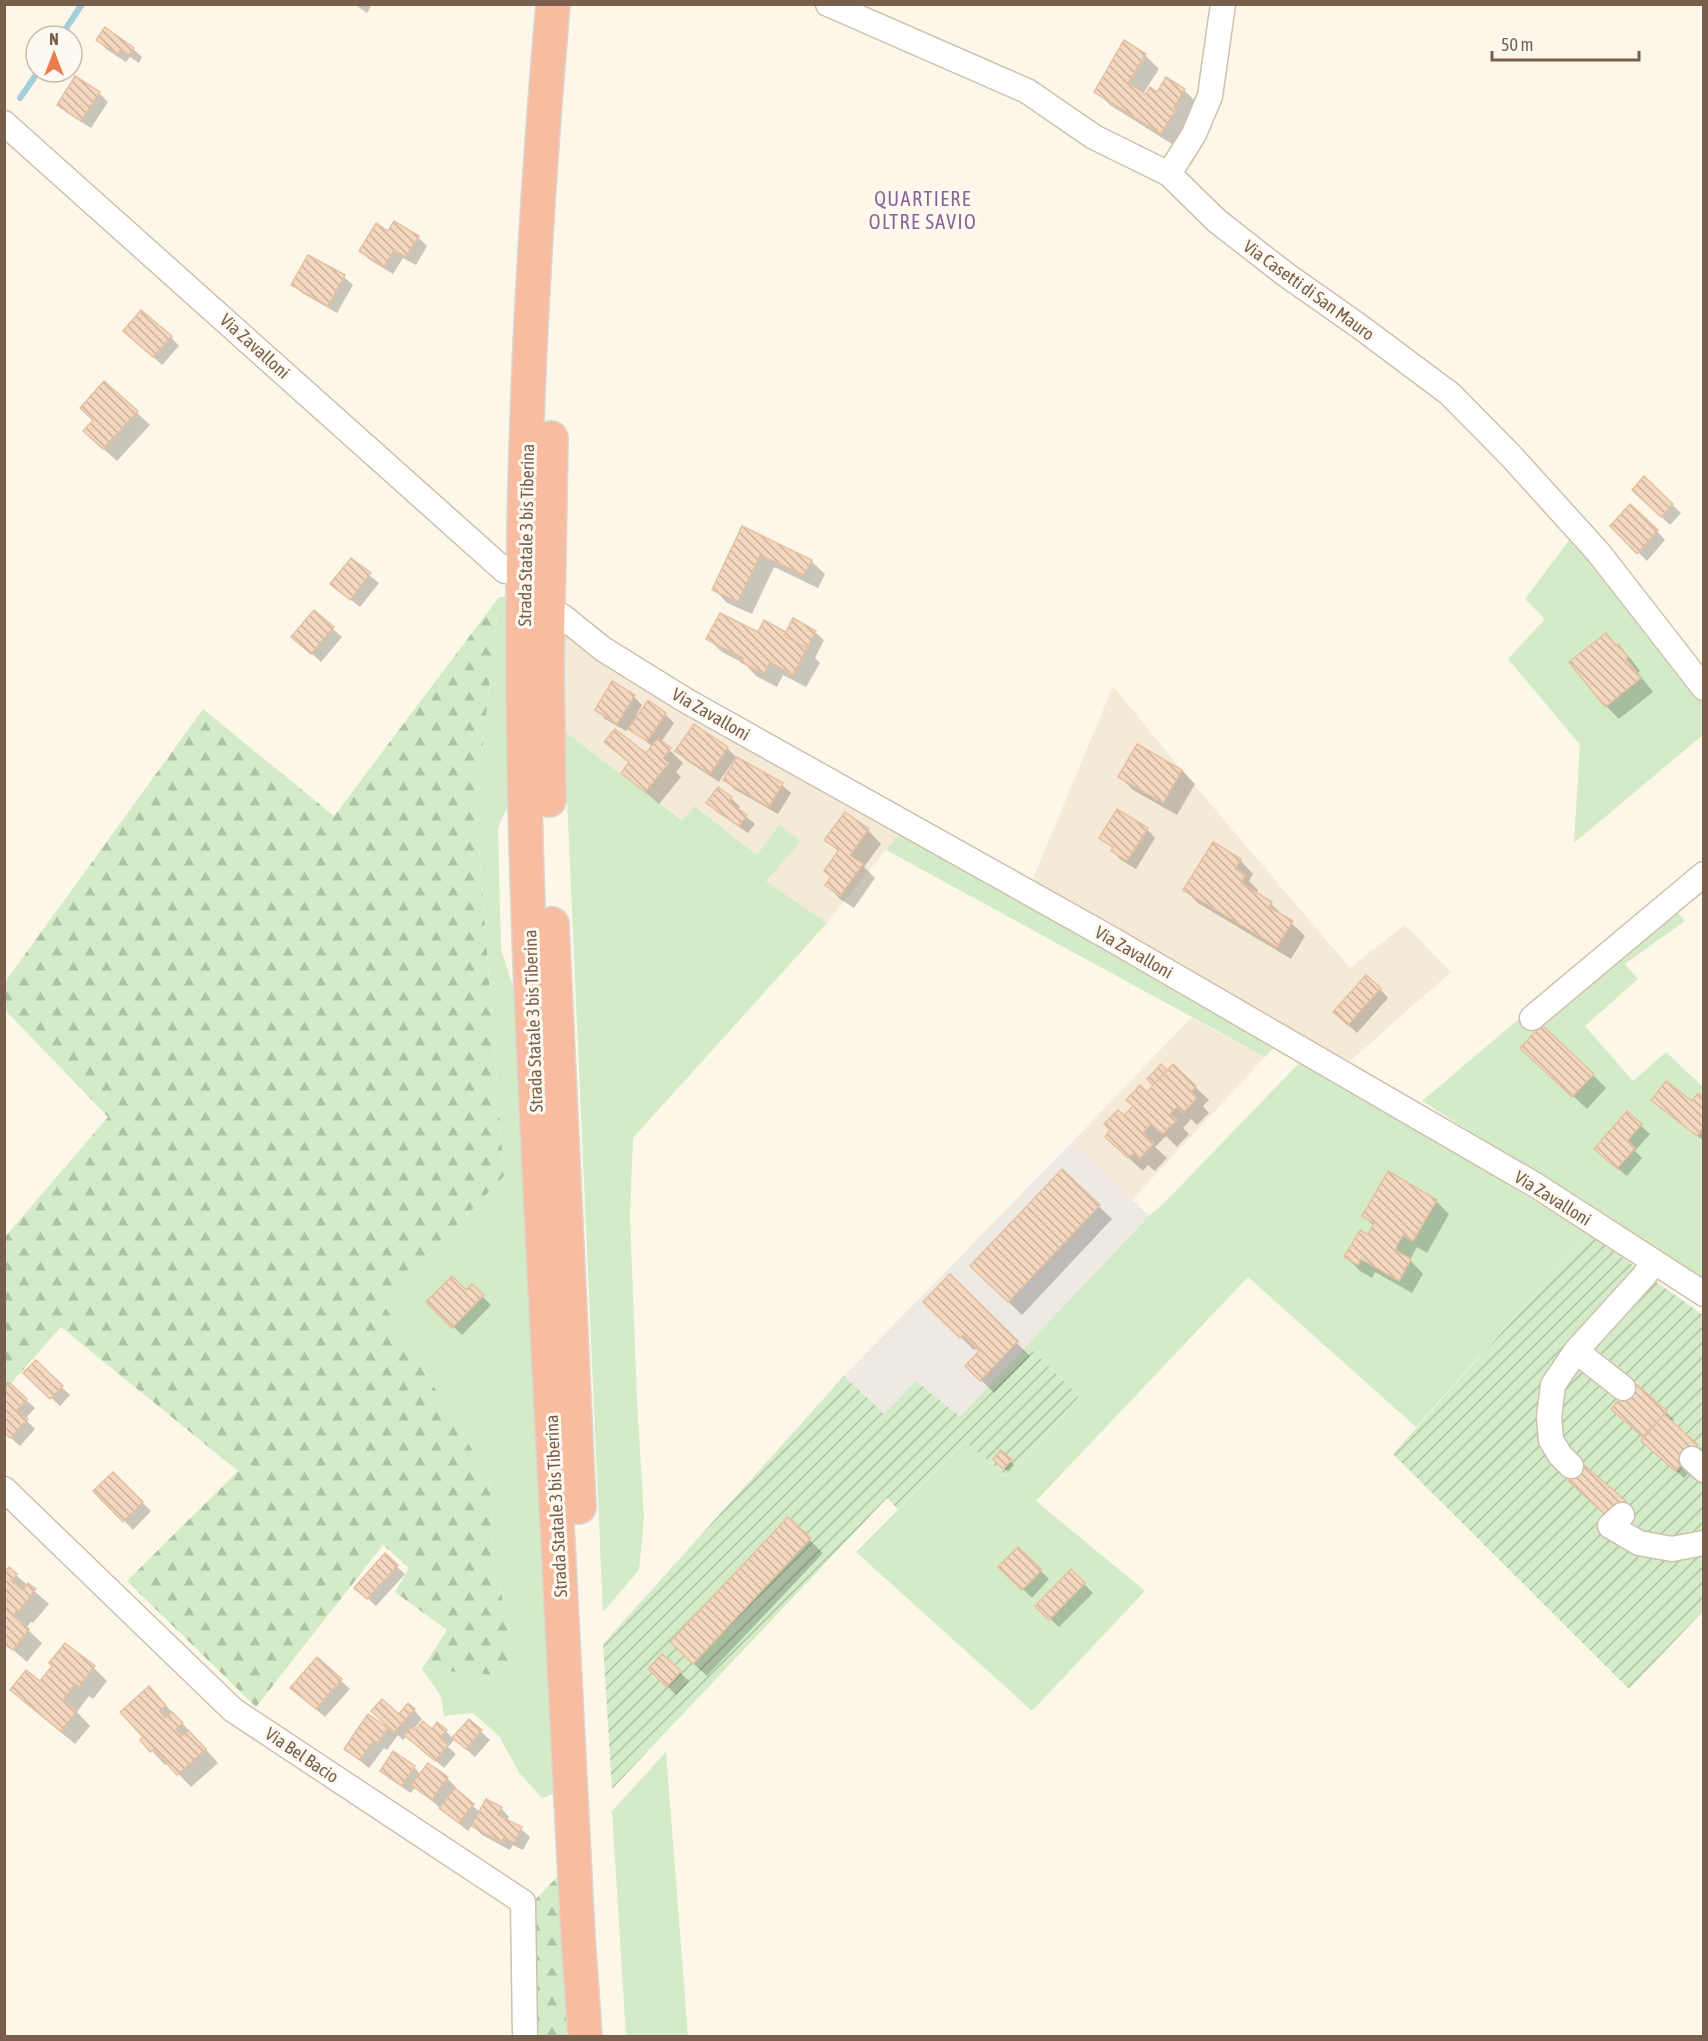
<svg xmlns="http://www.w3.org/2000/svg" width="1708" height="2041" font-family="'Asap Condensed',sans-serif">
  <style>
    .residential { fill: #f5ead8 }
    .industrial { fill: #eee9e3 }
    .grass { fill: #d3ecc7 }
    .forest { fill: url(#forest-firs) }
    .garden { fill: url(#garden-furrows) }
    .shadow { fill: #0003 }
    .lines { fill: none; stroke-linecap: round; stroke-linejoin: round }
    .stream { stroke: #a3ceda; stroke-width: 6 }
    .building { fill: url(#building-back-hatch); stroke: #e7c0a0; stroke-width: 1.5 }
    .minor-casing { stroke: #d0c0ae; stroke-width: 27 }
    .highway-casing { stroke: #dcd5d0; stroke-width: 36 }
    .minor { stroke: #fff; stroke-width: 24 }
    .highway { stroke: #f8bda0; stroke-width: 33 }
    .labels { text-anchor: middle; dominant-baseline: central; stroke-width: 6; stroke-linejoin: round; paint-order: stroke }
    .street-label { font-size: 18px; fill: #795f4b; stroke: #fffaf1 }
    .neighbourhood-label { font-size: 20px; letter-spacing: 1.5px; fill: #886495; stroke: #fffaf1 }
  </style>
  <defs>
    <pattern id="forest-firs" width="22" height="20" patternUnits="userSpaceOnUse" patternTransform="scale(1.5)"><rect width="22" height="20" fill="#d3ecc7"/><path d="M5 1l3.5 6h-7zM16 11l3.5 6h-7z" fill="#b0c2a4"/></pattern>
    <pattern id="garden-furrows" width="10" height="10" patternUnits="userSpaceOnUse" patternTransform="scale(1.5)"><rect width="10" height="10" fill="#d3ecc7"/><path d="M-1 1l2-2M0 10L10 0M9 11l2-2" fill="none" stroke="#b0c2a4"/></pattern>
    <pattern id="building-back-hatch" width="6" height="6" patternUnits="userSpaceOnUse" patternTransform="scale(1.5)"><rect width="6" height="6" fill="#f3d8c0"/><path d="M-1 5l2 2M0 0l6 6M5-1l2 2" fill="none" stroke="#cab29e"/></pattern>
  </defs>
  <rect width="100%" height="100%" fill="#fdf7ea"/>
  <path class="residential" d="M563 622 901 831 827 923 766 881 780 825 757 855 696 806 683 820 564 731Z
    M1113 686 1184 773 1350 968 1405 925 1451 972 1349 1062 1032 881Z
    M1191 1018 1265 1057 1132 1200 1072 1142Z"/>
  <path class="industrial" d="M1072 1142 1149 1216 960 1417 884 1415 844 1376Z"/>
  <path class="grass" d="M1575 532 1703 699V735L1574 843 1580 745 1508 659 1545 619 1525 599Z
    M512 596V795L498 828 501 949 521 1012 558 1792 542 1798 520 1774 499 1736 473 1713 444 1716 441 1696 422 1669 495 1675 512 1670V1640L494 1563 489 1477 383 1303 504 1176 476 807 499 597Z
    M564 731 682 820 695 806 757 855 780 824 800 842 766 881 827 923 633 1138 630 1216 637 1400 644 1518 639 1570 603 1612Z
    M901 831 1277 1044 1265 1057 886 850Z
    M1664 896 1685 921 1625 964 1638 979 1585 1026 1633 1081 1666 1052 1703 1087V1285L1630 1233 1422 1101Z
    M1302 1060 1589 1234 1416 1427 1248 1277 1036 1501 1145 1591 1032 1711 856 1552 965 1442 1009 1478 1079 1396 1027 1345 1149 1216 1165 1202Z
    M666 1752 688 2036H626L612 1811Z"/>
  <path class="forest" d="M499 597 476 807 504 1176 383 1303 489 1477 494 1563 512 1640V1670L495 1675 422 1669 447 1630 395 1592 409 1568 383 1545 256 1707 127 1581 238 1471 61 1327 5 1390V1237L108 1117 5 1010V982L203 709 334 816Z
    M560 1874 572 2036H535L531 1904Z"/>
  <path class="garden" d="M1589 1234 1703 1315V1611L1629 1689 1393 1454Z
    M1027 1345 1079 1396 1009 1478 965 1442 898 1509 887 1498 612 1789 603 1644 844 1376 884 1414 916 1381 960 1417Z"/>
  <path class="shadow" d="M354 4H372L367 13Z
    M105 29 133 49 142 57 139 63 130 57 126 62 106 49 98 40Z
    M1145 55 1159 69 1143 94 1146 96 1184 90 1198 104 1189 124 1175 146 1110 105 1096 91Z
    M99 93 108 102 91 128 67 113 58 104Z
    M389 233 418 237 427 246 416 265 403 258 393 274 370 260 361 251Z
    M344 277 353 285 337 313 302 293 293 285Z
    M171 337 179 346 162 365 134 339Z
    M136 412 150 425 117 461 99 445 94 421Z
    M1644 479 1681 513 1670 525 1642 498Z
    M1612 526 1657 531 1665 540 1647 561Z
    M742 528 811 561 825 574 818 588 774 567 752 614 727 603 714 589Z
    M351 560 379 583 360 607 341 592Z
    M314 612 342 637 321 662 302 645Z
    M815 632 824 640 815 658 820 663 806 687 783 675 777 687 756 676 745 664 722 652 708 639Z
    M1605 635 1631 659 1640 671 1638 673 1653 692 1619 719 1606 706Z
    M634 697 642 705 636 715 639 717 648 702 665 714 674 723 661 742 683 763 676 772 681 777 659 804 623 773 630 764 606 742 646 755 653 747 629 727 626 731 605 719 597 710Z
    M694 726 727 748 736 757 719 782 686 760 677 751Z
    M1137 746 1182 770 1195 784 1177 815 1133 790 1120 777Z
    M725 780 782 785 791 793 778 814 734 789Z
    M731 798 740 807 738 810 755 824 748 833 717 812 708 803Z
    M1147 829 1155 838 1136 869 1121 860 1112 851 1114 849 1101 838Z
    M868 830 881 844 864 867 875 878 854 908 840 899 827 885 833 878 839 852 826 840Z
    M1240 860 1253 874 1249 881 1258 890 1256 894 1271 904 1305 936 1291 959 1198 903 1185 890Z
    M1380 989 1388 998 1357 1033 1344 1021Z
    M1536 1061 1593 1075 1606 1088 1587 1109Z
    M1161 1066 1167 1072 1195 1087 1209 1100 1203 1106 1209 1113 1197 1125 1191 1119 1183 1128 1189 1134 1177 1147 1166 1136 1155 1147 1167 1158 1155 1171 1148 1165 1143 1171 1120 1150 1124 1118 1155 1085 1149 1079Z
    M1704 1099V1141L1653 1100 1692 1103Z
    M1627 1113 1650 1134 1635 1151 1642 1158 1627 1176 1605 1158Z
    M1062 1171 1112 1219 1022 1315 985 1279Z
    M1436 1201 1449 1214 1427 1253 1417 1247 1410 1260 1423 1274 1412 1293 1375 1272 1372 1278 1360 1271 1346 1257 1368 1237 1374 1226 1364 1216Z
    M950 1277 1030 1356 994 1393 967 1366 981 1352 977 1347 974 1350 925 1302Z
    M472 1286 491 1305 462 1335 428 1302 466 1292Z
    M36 1363 70 1395 60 1406 25 1373Z
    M4 1391 26 1400 35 1408 25 1419 35 1429 20 1446 4 1432Z
    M1666 1412 1674 1420 1672 1423 1704 1452V1457L1684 1478 1651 1449 1645 1438 1622 1418Z
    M1001 1452 1014 1465 1008 1472 995 1459Z
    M113 1474 151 1511 133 1530 95 1491Z
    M788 1519 823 1553 707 1676 685 1656Z
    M1018 1549 1049 1579 1032 1598 1000 1567Z
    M396 1566 405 1574 376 1606 365 1596Z
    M1071 1571 1093 1593 1059 1627 1037 1606Z
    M4 1575H16L49 1604 33 1623 31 1622 26 1628 42 1643 27 1662 4 1642 7 1635 4 1633Z
    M662 1656 689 1681 676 1695 650 1669Z
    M317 1659 350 1689 325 1717 301 1696Z
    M94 1668 107 1681 93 1699 89 1696 77 1712 90 1726 75 1744 25 1703 12 1690Z
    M162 1701 218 1763 191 1787 167 1762 165 1765 142 1740 145 1738Z
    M414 1710 422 1719 413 1730 415 1732 446 1731 453 1739 469 1721 490 1740 475 1757 455 1739 448 1747 456 1754 444 1768 407 1736 403 1740 398 1735 387 1750 384 1748 369 1768 345 1749 369 1716 388 1729 399 1716Z
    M429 1765 447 1778 456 1787 454 1790 480 1812 501 1808 509 1817 507 1821 521 1829 530 1837 523 1850 513 1845 510 1850 482 1835 472 1825 468 1831 415 1787 411 1793 390 1779 382 1771 414 1767 421 1775Z"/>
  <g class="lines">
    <path class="stream" d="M61 36 82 4
      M20 98 38 72"/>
  </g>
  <path class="building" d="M105 27 134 48 129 55 121 49 117 54 96 40Z
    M1124 40 1146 54 1128 83 1146 94 1150 87 1157 92 1166 77 1185 89 1174 108 1176 109 1161 134 1094 92Z
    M75 76 100 92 81 121 57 105Z
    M394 221 419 236 406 257 394 250 384 267 359 251 376 223 388 231Z
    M308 255 345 275 328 306 291 285Z
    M141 310 172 336 153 357 123 331Z
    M104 381 138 411 103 449 83 431 93 420 80 408Z
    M1644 476 1673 504 1661 517 1632 490Z
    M1630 504 1658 530 1637 554 1610 526Z
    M742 526 812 560 804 575 760 555 738 602 712 590Z
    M351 558 371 573 350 600 330 584Z
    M314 610 334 627 311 654 291 637Z
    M720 613 758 632 764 620 786 632 784 636 807 648 793 675 770 662 764 674 741 662 743 658 706 639Z
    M793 618 816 631 807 648 784 636Z
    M1606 633 1616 646 1618 644 1628 657 1626 659 1641 678 1605 707 1569 662Z
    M612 681 635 695 617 724 595 710Z
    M648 700 666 713 647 741 628 729Z
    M694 724 728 747 710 774 675 751Z
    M615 729 646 753 658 738 671 748 663 758 669 763 645 792 621 773 629 762 604 742Z
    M1137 744 1182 770 1163 803 1118 777Z
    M737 757 783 783 769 807 723 780Z
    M718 787 732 797 729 802 747 815 739 826 706 803Z
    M1117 809 1148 828 1127 861 1111 851 1113 847 1099 838Z
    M845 812 869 829 850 855 863 864 840 896 825 885 831 877 824 871 839 850 824 840Z
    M1213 842 1241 859 1235 869 1246 875 1241 883 1272 902 1269 907 1293 921 1277 947 1183 890Z
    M1366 975 1381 988 1348 1025 1333 1012Z
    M1542 1025 1594 1074 1572 1097 1520 1048Z
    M1161 1064 1167 1070 1153 1085 1147 1079Z
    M1173 1064 1196 1086 1191 1092 1197 1098 1183 1113 1177 1107 1170 1114 1177 1120 1163 1134 1151 1124 1143 1133 1154 1143 1140 1158 1134 1153 1128 1158 1105 1137 1110 1130 1104 1124 1118 1110 1124 1115 1133 1106 1126 1100 1140 1085 1147 1092Z
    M1666 1081 1692 1101 1698 1093 1704 1097V1127L1697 1136 1651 1100Z
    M1627 1111 1642 1124 1627 1141 1635 1148 1617 1169 1594 1149Z
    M1062 1169 1100 1205 1008 1302 970 1266Z
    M1388 1171 1437 1200 1413 1241 1403 1235 1395 1250 1411 1259 1399 1281 1361 1259 1358 1265 1344 1257 1360 1230 1368 1235 1374 1223 1362 1216Z
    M950 1274 1018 1341 980 1381 965 1366 979 1351 963 1335 960 1338 923 1302Z
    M452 1276 466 1290 472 1284 484 1295 452 1328 426 1302Z
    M36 1360 63 1386 50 1399 23 1373Z
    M10 1383 27 1399 17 1410 28 1419 10 1438 4 1433V1388Z
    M1635 1383 1667 1411 1643 1437 1611 1409Z
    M1664 1414 1698 1445 1675 1471 1641 1441Z
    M1001 1450 1012 1460 1003 1469 993 1459Z
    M1583 1464 1626 1501 1610 1519 1568 1481Z
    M113 1472 143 1502 123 1522 93 1491Z
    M788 1517 811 1538 693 1664 670 1642Z
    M1018 1547 1042 1570 1022 1590 998 1567Z
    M385 1553 398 1565 367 1599 354 1588Z
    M9 1567 17 1574 11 1581 23 1590 28 1583 36 1589 19 1611 17 1610 13 1616 29 1629 13 1650 4 1644 6 1634 4 1632V1573Z
    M1071 1569 1085 1583 1049 1620 1035 1606Z
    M65 1643 95 1666 79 1687 75 1684 63 1700 77 1711 61 1731 10 1690 26 1670 40 1681 52 1666 49 1663Z
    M662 1654 681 1671 667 1687 648 1669Z
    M317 1657 342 1679 316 1709 290 1688Z
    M149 1686 166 1706 160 1711 165 1718 172 1712 183 1723 176 1729 182 1736 188 1730 206 1749 177 1775 154 1749 150 1752 140 1740 143 1737 120 1712Z
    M382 1699 399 1714 408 1703 415 1709 394 1732 371 1711Z
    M368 1714 388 1728 378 1743 358 1728Z
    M469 1719 482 1730 466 1749 452 1738Z
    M423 1721 432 1729 437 1722 447 1730 440 1738 448 1745 435 1761 404 1735 412 1727 415 1730Z
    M358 1728 374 1740 360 1760 344 1749Z
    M393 1751 415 1766 402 1786 380 1771Z
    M428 1763 448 1777 432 1800 411 1785Z
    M455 1788 474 1804 459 1823 439 1808Z
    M486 1799 502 1807 498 1815 522 1827 514 1843 504 1837 501 1842 471 1826Z"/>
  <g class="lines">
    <g class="minor-casing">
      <path id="minor" d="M828 4 1027 91 1094 137 1169 174 1217 221 1285 274 1359 326 1450 394 1511 456 1598 552 1704 688
        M4 123 505 571
        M1169 174 1194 134 1210 96 1223 4
        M562 616 603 649 685 700 1108 937 1537 1186 1704 1294
        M1532 1018 1704 874
        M1623 1388 1576 1351 1644 1276 1654 1262
        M1692 1459 1704 1470
        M1571 1466 1560 1455 1551 1440 1549 1417 1553 1385 1576 1351
        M4 1489 233 1710 523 1902 525 2036
        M1622 1515 1610 1526 1639 1543 1672 1549 1704 1543"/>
    </g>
    <g class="highway-casing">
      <path id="highway" d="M553 4C534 224 522 445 523 665 524 865 534 1066 544 1267 555 1490 567 1713 578 1937L585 2036
        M549 800 547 668 551 438
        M552 924 579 1507"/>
    </g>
    <use href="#minor" class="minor"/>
    <use href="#highway" class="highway"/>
  </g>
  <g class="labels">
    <g class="street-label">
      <text transform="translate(1309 290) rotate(36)">Via Casetti di San Mauro</text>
      <text transform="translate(255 346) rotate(42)">Via Zavalloni</text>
      <text transform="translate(526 535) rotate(-89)">Strada Statale 3 bis Tiberina</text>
      <text transform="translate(711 714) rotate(30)">Via Zavalloni</text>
      <text transform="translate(1134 952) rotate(30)">Via Zavalloni</text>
      <text transform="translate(533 1021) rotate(-92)">Strada Statale 3 bis Tiberina</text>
      <text transform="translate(1553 1198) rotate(32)">Via Zavalloni</text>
      <text transform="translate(556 1506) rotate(-93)">Strada Statale 3 bis Tiberina</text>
      <text transform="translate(302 1755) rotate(34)">Via Bel Bacio</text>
    </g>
    <g class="neighbourhood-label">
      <text x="923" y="198">QUARTIERE<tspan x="923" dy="23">OLTRE SAVIO</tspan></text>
    </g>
  </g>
  <rect width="1708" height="2041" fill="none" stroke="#795f4b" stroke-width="12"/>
  <g transform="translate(54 54)"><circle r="28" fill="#fffaf1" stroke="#c9bcaf" stroke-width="1.5"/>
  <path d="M0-4.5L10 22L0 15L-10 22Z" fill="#e97b4d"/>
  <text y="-9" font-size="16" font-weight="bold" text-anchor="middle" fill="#795f4b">N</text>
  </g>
  <path d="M1492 51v9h147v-9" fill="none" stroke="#795f4b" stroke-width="3"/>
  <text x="1501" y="51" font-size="18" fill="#795f4b" stroke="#fffaf1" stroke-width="4.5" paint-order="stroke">50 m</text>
</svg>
